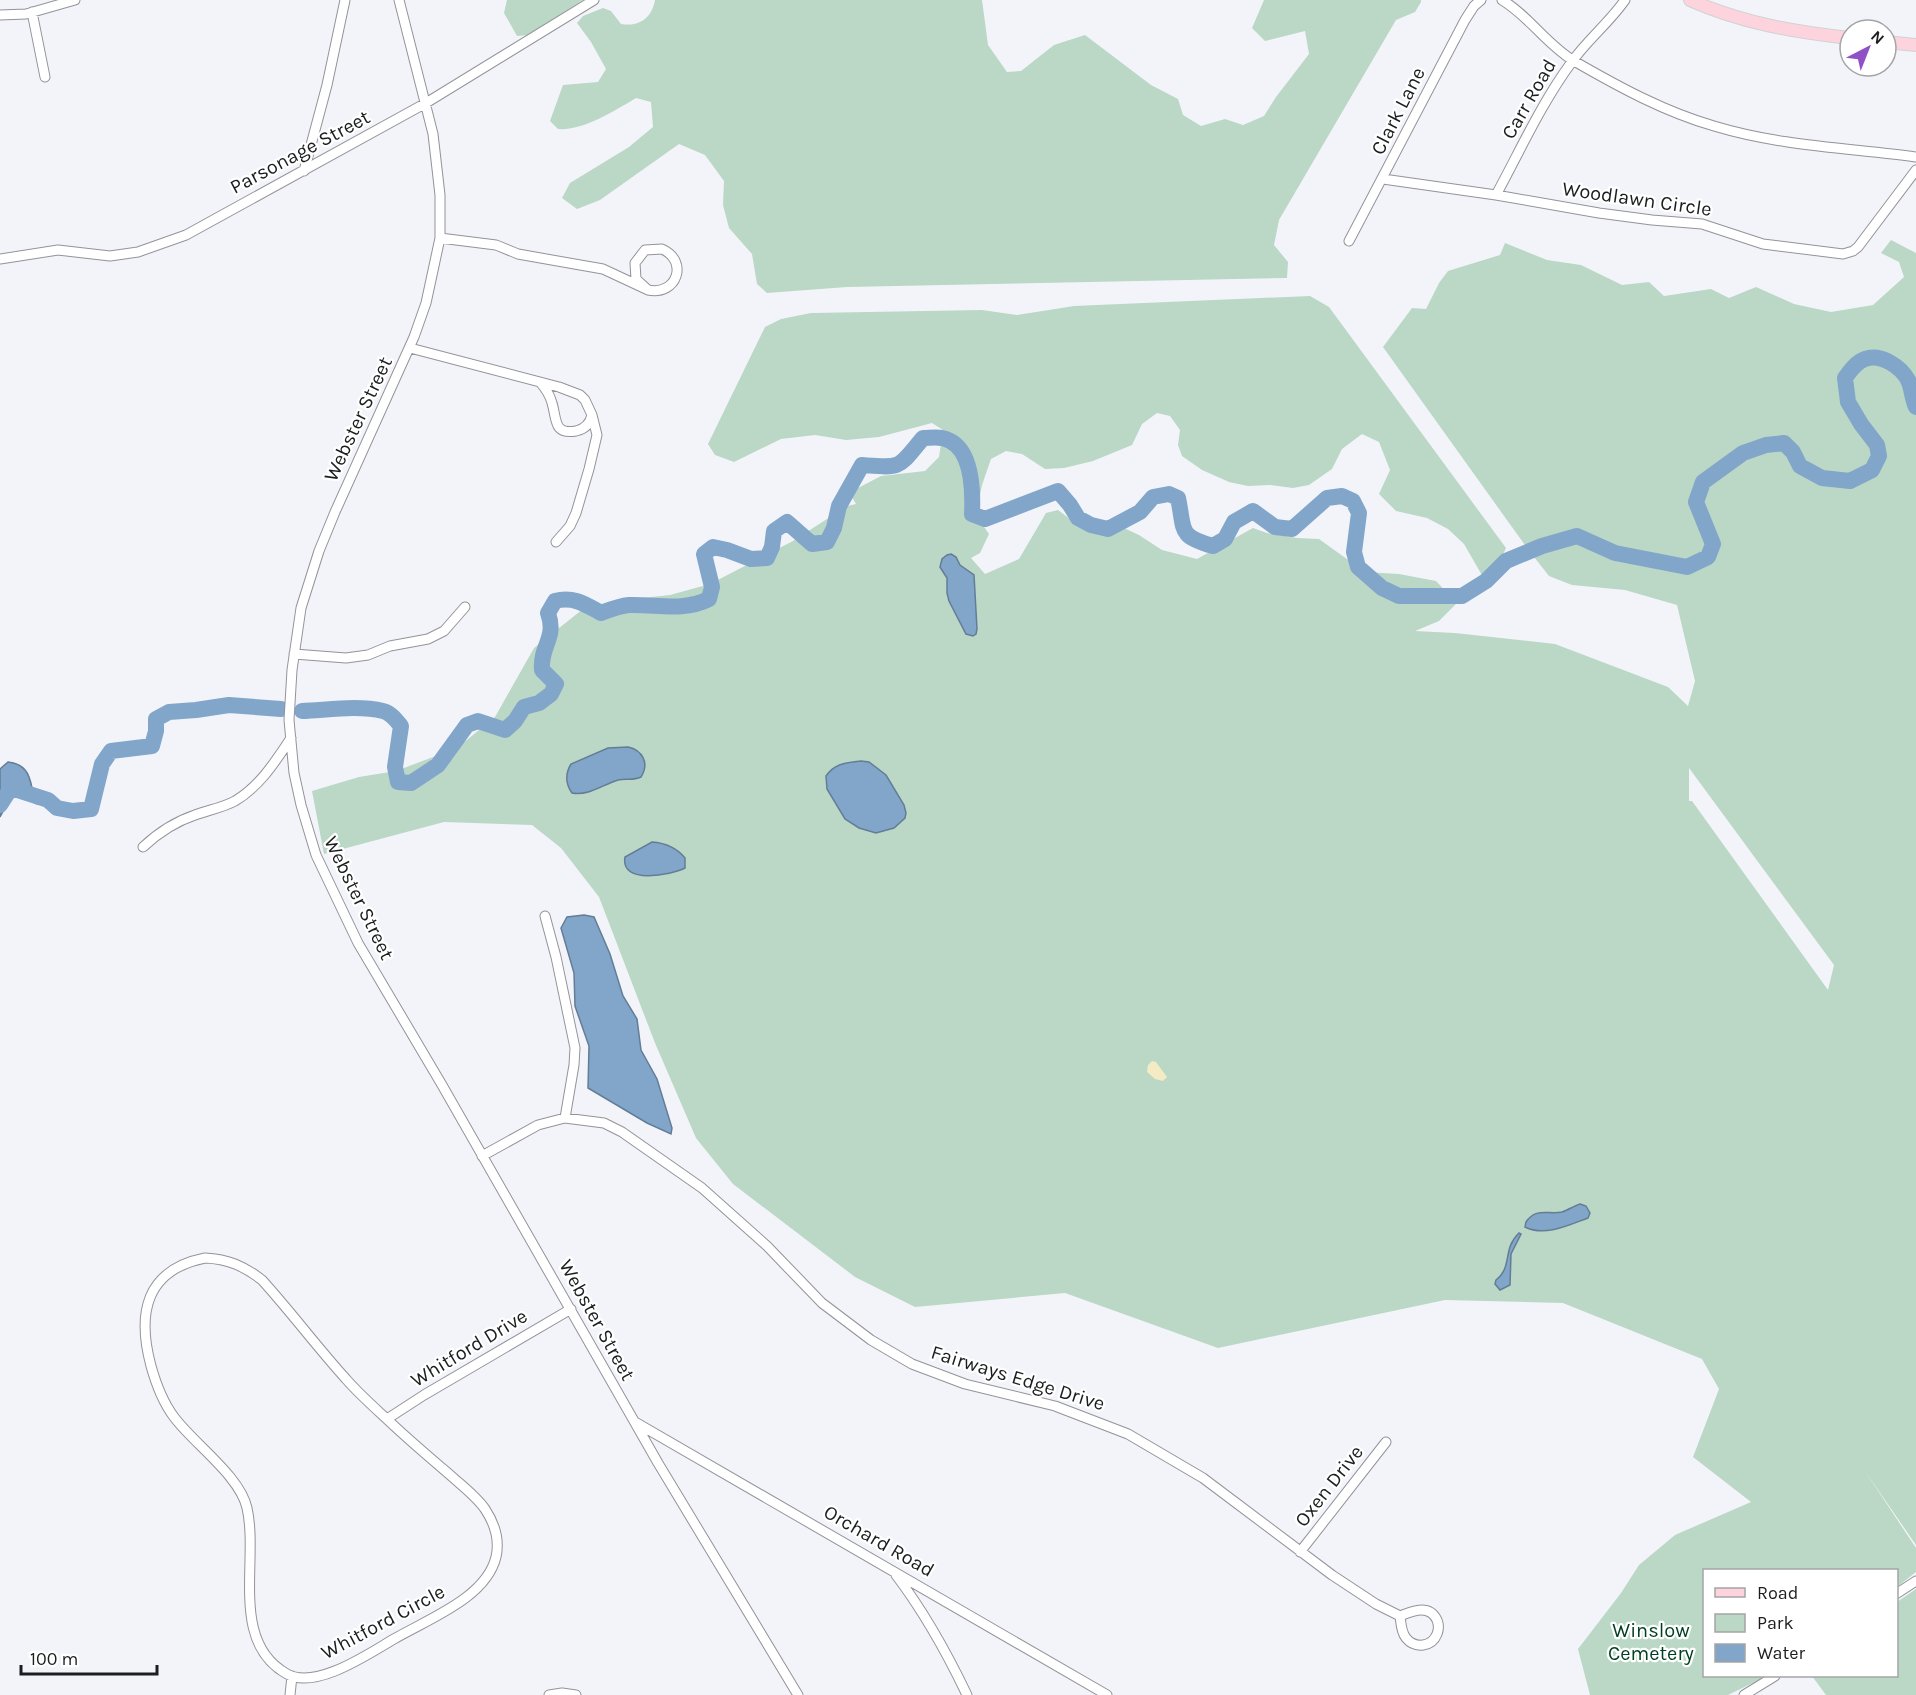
<svg xmlns="http://www.w3.org/2000/svg" width="1916" height="1695" font-family="Karla,sans-serif">
  <style>
    .green { fill: #bad8c5; fill-rule: evenodd }
    .sand { fill: #f4ebc5 }
    .water { fill: #82a6c9; stroke: #637d96; stroke-width: 1.5 }
    .lines { fill: none; stroke-linecap: round; stroke-linejoin: round }
    .river { stroke: #82a6c9; stroke-width: 16 }
    .minor-casing { stroke: #939399; stroke-width: 11 }
    .major-casing { stroke: #d2d2d2; stroke-width: 14 }
    .minor { stroke: #fff; stroke-width: 9 }
    .major { stroke: #fdd3dd; stroke-width: 12 }
    .labels { text-anchor: middle; dominant-baseline: central; stroke-width: 4.5; stroke-linejoin: round; paint-order: stroke }
    .street-label { font-size: 20px; fill: #1c1d1f; stroke: #fff }
    .park-label { font-size: 20px; fill: #003e22; stroke: #fff }
  </style>
  <rect width="100%" height="100%" fill="#f3f4fa"/>
  <path class="green" d="M507 0H583L529 35 517 36 504 13Z
    M655 0H982L988 45 1007 72 1021 71 1054 45 1085 35 1151 85 1178 99 1183 115 1201 126 1225 119 1243 125 1264 116 1276 97 1309 54 1305 31 1265 41 1252 28 1264 0H1421V2L1415 12 1396 20 1279 220 1274 245 1288 262 1287 278 847 287 767 293 757 284 752 254 729 228 723 205 724 181 705 155 679 144 600 200 577 209 562 198 570 183 629 147 653 127 651 102 636 98C614 111 583 131 558 129L550 121 563 85 598 82 606 69 591 42 577 23 583 16 603 8 611 11 621 24C639 27 652 18 655 0Z
    M1891 240 1916 253V1545L1865 1471 1916 1548V1572L1897 1587 1896 1570H1704V1676H1767L1728 1695H1590L1578 1649 1621 1593 1639 1565 1675 1535 1751 1502 1693 1457 1719 1389 1702 1359 1563 1303 1445 1300 1218 1348 1065 1293 915 1307 855 1277 733 1184 696 1138 655 1043 599 897 561 848 532 825 444 822 324 854 312 791 359 777 396 771 457 748 495 717 534 648 583 609 614 601 670 595 710 584 793 541 847 506 856 504 850 494 858 488 881 476 925 471 939 457 943 430 932 423 879 437 846 440 815 435 781 439 734 462 715 455 708 444 765 327 781 319 811 313 982 310 1017 315 1074 306 1310 296 1329 307 1506 548 1498 565 1483 577 1464 544 1448 529 1427 518 1396 511 1379 494 1390 470 1379 442 1362 434 1342 449 1332 469 1309 485 1293 488 1270 485 1248 486 1229 482 1202 470 1182 456 1178 445 1180 430 1170 416 1157 413 1142 424 1132 445 1093 461 1064 468 1045 469 1022 454 1006 451 991 459 982 485 976 515 989 534 980 553 971 558 985 574 1019 559 1046 513 1058 510 1083 529 1124 528 1139 535 1162 550 1197 559 1253 528 1267 533 1297 538 1319 539 1365 572 1399 574 1436 581 1457 603 1439 621 1415 631 1455 633 1555 644 1668 687 1688 706 1695 681 1677 605 1625 590 1572 585 1549 576 1527 548 1383 347 1412 308 1426 309 1439 283 1448 271 1500 255 1505 243 1547 260 1581 265 1622 285 1649 282 1664 296 1711 289 1729 298 1756 287 1794 304 1831 312 1873 305 1904 277 1899 262 1881 253ZM1689 768 1834 965 1828 990 1692 801H1689Z
    M1916 1589V1695H1826L1812 1676H1896L1897 1602Z"/>
  <path class="sand" d="M1152 1061 1156 1062 1167 1077 1163 1081 1155 1079 1147 1072 1148 1065Z"/>
  <path class="water" d="M951 554 956 557 960 565 974 575 977 629 976 634 973 636 966 634 949 601 947 593V578L940 567 942 559 947 555Z
    M628 747C642 750 650 763 641 777 633 781 626 778 618 780 602 785 589 796 572 793 565 783 565 774 571 764L608 748Z
    M861 761 869 762 886 775 904 805 906 813 905 818 894 828 876 833 859 828 845 819 827 789 826 776C835 763 846 763 861 761Z
    M8 762C24 764 29 772 32 788L48 800 37 804 22 796 12 795 0 817V769Z
    M652 842C665 843 677 848 685 858V868C671 875 620 885 625 857Z
    M584 915 594 917 610 954 623 996 637 1019 641 1050 657 1079 672 1128 671 1134 647 1123 588 1088 589 1046 575 1006 574 973 561 928 567 917Z
    M1580 1204 1586 1206 1590 1213 1588 1218C1569 1225 1545 1237 1525 1227L1526 1222C1536 1207 1548 1215 1562 1212 1568 1210 1574 1206 1580 1204Z
    M1519 1233 1521 1234 1511 1254 1510 1285 1500 1290 1495 1284 1496 1280C1513 1267 1502 1249 1519 1233Z"/>
  <g class="lines">
    <path class="river" d="M302 711C328 710 358 705 383 711 391 713 396 720 401 726L395 767 398 782 411 783 438 765 467 725 478 721 505 730 515 721 524 707 539 703 551 694 556 684 542 670C540 645 557 639 548 613L555 601C573 596 585 604 601 613 609 610 619 606 629 605 656 604 683 612 709 599L712 587 704 554 713 547 727 550 751 559 767 558 772 547 774 531 787 522 812 544 827 542 834 528 839 506 862 465C903 468 897 469 923 438 929 438 936 437 942 438 973 444 973 491 972 514L985 519 1058 491 1070 505 1078 518 1091 525 1108 529 1140 512 1153 497 1169 494 1178 498C1185 530 1177 536 1213 546L1225 539 1234 522 1253 511 1275 527 1292 529 1327 498 1342 496 1353 501 1359 513 1354 552 1358 567 1382 588 1399 596H1462L1486 581 1506 561 1542 546 1577 536 1615 553 1687 567 1708 557 1713 544 1696 502 1703 482 1743 453 1766 445 1784 443 1793 452 1800 466 1822 478 1850 481 1872 470 1879 456 1877 445 1861 424 1848 402 1845 378C1850 371 1856 362 1865 359 1881 353 1901 367 1908 380 1912 388 1912 399 1916 407
      M0 805 11 788 48 800 57 808 73 811 91 809 102 764 111 751 152 746 156 731V719L169 712 196 710 229 705 281 709"/>
    <g class="minor-casing">
      <path id="minor" d="M399 0 433 134 440 195V238L426 303 414 337 335 512 319 551 301 608 292 670 289 720 294 773 301 805 316 855 358 943 442 1085 658 1463 798 1695
        M1502 0C1528 15 1547 45 1574 61 1619 87 1665 112 1714 126 1780 146 1848 148 1916 157
        M32 12 45 77
        M0 15 26 14 75 0
        M304 171 327 85 345 0
        M1383 179 1496 195 1599 213 1652 220 1702 224 1763 244 1843 254 1853 251 1858 247 1916 170
        M1496 195C1520 151 1541 104 1571 63 1587 40 1609 23 1625 0
        M440 238 496 245 518 254 603 269 648 290C677 296 689 261 662 249L645 250 635 263 636 279 648 290
        M1349 241 1465 20 1474 6 1481 0
        M0 259 58 250 110 256 138 252 186 235 426 103 594 0
        M410 348 559 387 580 395 585 400 592 415 597 435 589 469 576 513 570 526 556 542
        M540 382C546 389 550 395 552 403 557 419 553 435 576 431 585 429 590 424 592 415
        M294 654 346 658 368 655 390 646 428 639 444 631 465 607
        M143 847C159 832 174 822 195 815 208 810 222 808 235 801 260 786 275 762 291 738
        M545 916 556 957 575 1048 574 1065 565 1118
        M482 1156 538 1125 565 1118 604 1123 622 1132 702 1188 767 1246 822 1303 871 1340 912 1364 965 1384 1055 1406 1128 1434 1203 1478 1332 1575 1376 1604 1400 1616C1413 1611 1429 1604 1437 1620 1439 1625 1439 1629 1437 1634 1432 1647 1415 1649 1406 1638 1401 1632 1401 1623 1400 1616
        M205 1258C228 1259 244 1266 262 1280 291 1312 317 1347 346 1379 359 1394 375 1408 390 1422 409 1440 429 1457 449 1474 461 1485 476 1496 485 1509 495 1524 500 1539 496 1557 486 1598 428 1619 394 1639 368 1654 316 1690 287 1674 229 1642 259 1561 247 1508 240 1476 194 1444 174 1417 162 1401 156 1384 151 1366 137 1314 145 1270 205 1258Z
        M387 1419 424 1395 571 1309
        M635 1422 1107 1695
        M1300 1552 1386 1442
        M896 1575C924 1612 947 1653 967 1695
        M1896 1594 1916 1581
        M290 1695 292 1676
        M549 1695 562 1693 576 1695
        M1744 1695 1775 1676"/>
    </g>
    <g class="major-casing">
      <path id="major" d="M1690 0C1742 23 1794 32 1850 38
        M1886 42 1916 45"/>
    </g>
    <use href="#minor" class="minor"/>
    <use href="#major" class="major"/>
  </g>
  <g class="labels">
    <g class="street-label">
      <text transform="translate(1529 99) rotate(-60)">Carr Road</text>
      <text transform="translate(1398 111) rotate(-63)">Clark Lane</text>
      <text transform="translate(300 152) rotate(-28)">Parsonage Street</text>
      <text transform="translate(1637 199) rotate(8)">Woodlawn Circle</text>
      <text transform="translate(358 419) rotate(-65)">Webster Street</text>
      <text transform="translate(359 898) rotate(64)">Webster Street</text>
      <text transform="translate(597 1320) rotate(61)">Webster Street</text>
      <text transform="translate(469 1348) rotate(-31)">Whitford Drive</text>
      <text transform="translate(1018 1378) rotate(17)">Fairways Edge Drive</text>
      <text transform="translate(1329 1486) rotate(-52)">Oxen Drive</text>
      <text transform="translate(879 1541) rotate(30)">Orchard Road</text>
      <text transform="translate(383 1622) rotate(-28)">Whitford Circle</text>
    </g>
    <g class="park-label">
      <text x="1651" y="1630">Winslow<tspan x="1651" dy="23">Cemetery</tspan></text>
    </g>
  </g>
  <rect x="1703" y="1569" width="195" height="108" fill="#ffffff" stroke="#a4a5a5" stroke-width="1.5"/>
  <rect x="1715" y="1588" width="30" height="9" fill="#fdd3dd" stroke="#a4a5a5" stroke-width="1.5"/>
  <text x="1757" y="1599" font-size="18" fill="#1c1d1f">Road</text>
  <rect x="1715" y="1614" width="30" height="18" fill="#bad8c5" stroke="#a4a5a5" stroke-width="1.5"/>
  <text x="1757" y="1629" font-size="18" fill="#1c1d1f">Park</text>
  <rect x="1715" y="1644" width="30" height="18" fill="#82a6c9" stroke="#a4a5a5" stroke-width="1.5"/>
  <text x="1757" y="1659" font-size="18" fill="#1c1d1f">Water</text>
  <g transform="translate(1868 48) rotate(42)"><circle r="28" fill="#ffffff" stroke="#a4a5a5" stroke-width="1.5"/>
  <path d="M0-4.5L10 22L0 15L-10 22Z" fill="#9051c7"/>
  <text y="-9" font-size="16" font-weight="bold" text-anchor="middle" fill="#1c1d1f">N</text>
  </g>
  <path d="M21 1665v9h136v-9" fill="none" stroke="#1c1d1f" stroke-width="3"/>
  <text x="30" y="1665" font-size="18" fill="#1c1d1f" stroke="#ffffff" stroke-width="4.5" paint-order="stroke">100 m</text>
</svg>
